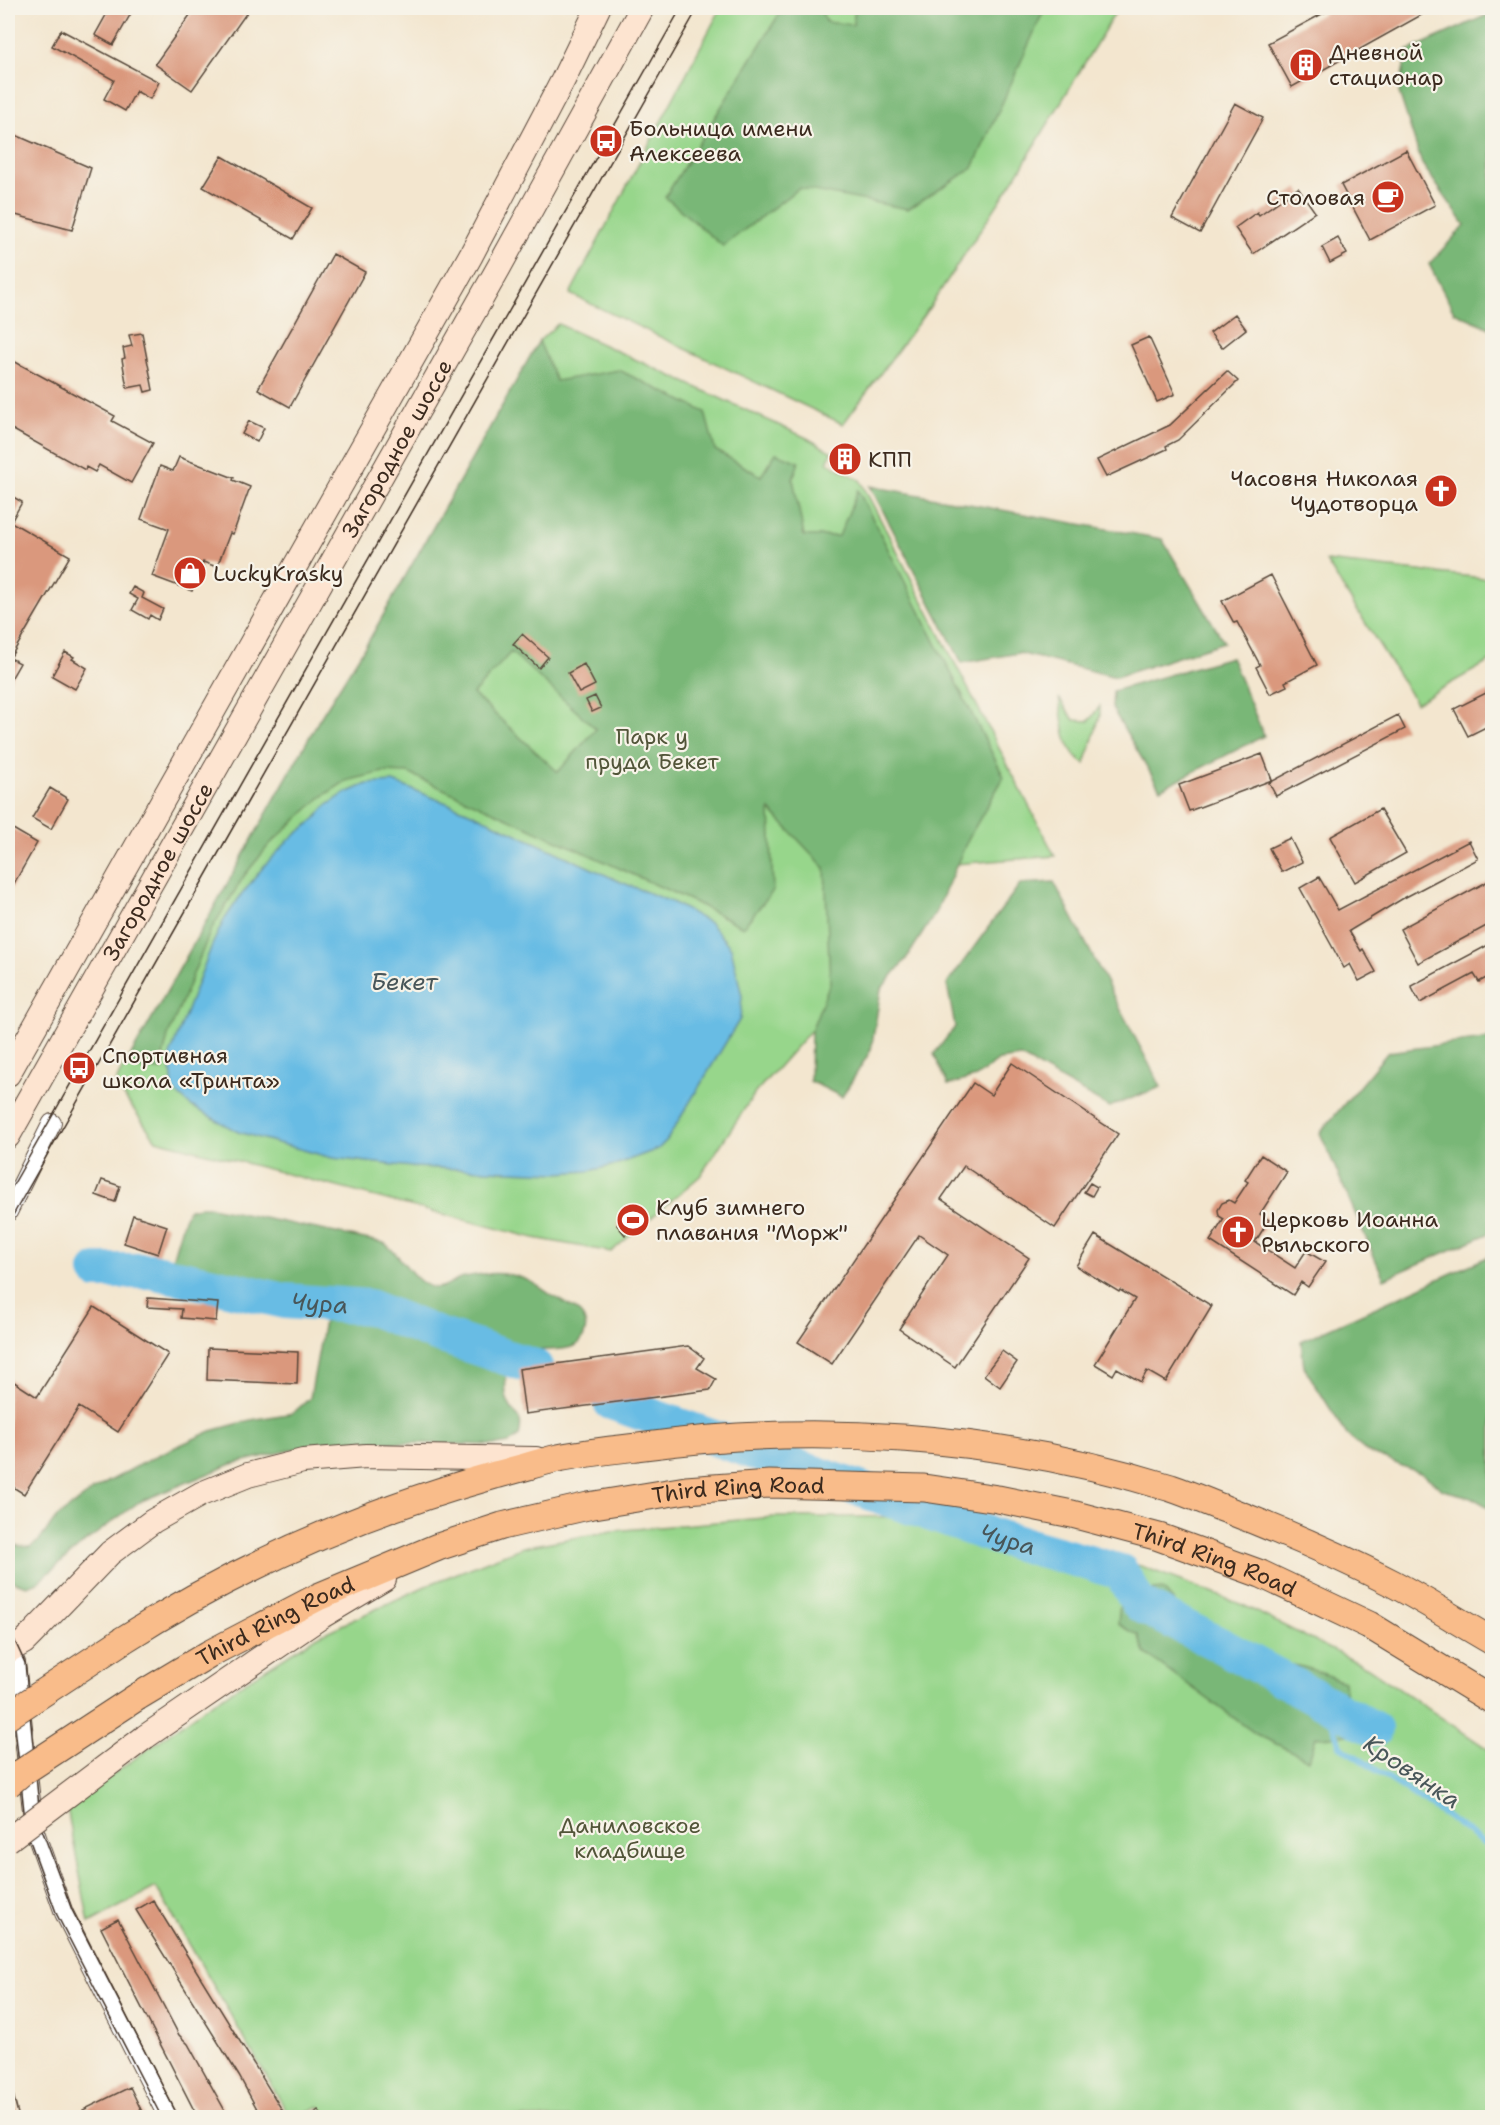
<svg xmlns="http://www.w3.org/2000/svg" width="1500" height="2125" font-family="'Shantell Sans',sans-serif">
  <style>
    .green { fill: #97d68b; stroke: #698054; stroke-width: 1.5 }
    .forest { fill: #79b777; stroke: #5a704a; stroke-width: 1.5; fill-rule: evenodd }
    .water { fill: #68bce4; stroke: #527381; stroke-width: 1.5 }
    .lines { fill: none; stroke-linecap: round; stroke-linejoin: round }
    .stream { stroke: #68bce4; stroke-width: 6 }
    .river { stroke: #68bce4; stroke-width: 36 }
    .building { fill: #da987d }
    .street-casing { stroke: #574639; stroke-width: 20 }
    .secondary-casing { stroke: #574639; stroke-width: 26 }
    .primary-casing { stroke: #574639; stroke-width: 29 }
    .street { stroke: #fff; stroke-width: 18 }
    .secondary { stroke: #fde4d0; stroke-width: 24 }
    .primary { stroke: #f9bc8a; stroke-width: 27 }
    .tram { stroke: #3b2a1e; stroke-width: 1.5 }
    .secondary-bridge-casing { stroke: #574639; stroke-width: 26; stroke-linecap: butt }
    .primary-bridge-casing { stroke: #574639; stroke-width: 29; stroke-linecap: butt }
    .secondary-bridge { stroke: #fde4d0; stroke-width: 24 }
    .primary-bridge { stroke: #f9bc8a; stroke-width: 27 }
    .labels { text-anchor: middle; dominant-baseline: central; stroke-width: 4.5; stroke-linejoin: round; paint-order: stroke }
    .poi-label { font-size: 22px; fill: #3b2a1e; stroke: #f7f3e8; text-anchor: start }
    .street-label { font-size: 22px; fill: #3b2a1e; stroke: #f7f3e8 }
    .park-label { font-size: 22px; fill: #525539; stroke: #f7f3e8 }
    .water-label { font-size: 24px; font-style: italic; fill: #485659; stroke: #f7f3e8 }
  </style>
  <rect width="100%" height="100%" fill="#f7f3e8"/>
  <filter id="ink" filterUnits="userSpaceOnUse"><feTurbulence type="fractalNoise" baseFrequency=".0167" numOctaves="2"/><feDisplacementMap in="SourceGraphic" scale="12" xChannelSelector="R" yChannelSelector="G"/><feConvolveMatrix kernelMatrix="1 2 1 2 8 2 1 2 1" color-interpolation-filters="sRGB"/></filter>
  <filter id="wash" filterUnits="userSpaceOnUse"><feTurbulence type="fractalNoise" baseFrequency=".008" numOctaves="4" result="noise"/><feDisplacementMap in="SourceGraphic" scale="24" xChannelSelector="R" yChannelSelector="G"/><feGaussianBlur stdDeviation="1.35" result="paint"/><feColorMatrix in="noise" values="0 0 0 0 0 0 0 0 0 0 0 0 0 0 0 0 0 1.4 0 .05"/><feComposite in="paint" operator="in"/></filter>
  <g filter="url(#wash)">
    <rect width="100%" height="100%" fill="#f3e6cf"/>
    <path class="green" d="M721 8H1118L1017 175 929 308 843 424 570 294Z
      M558 324 807 438 832 452 827 462 860 480 1055 856 930 866 839 1024 812 1029 755 1093 700 1176 611 1252 534 1238 156 1140 115 1084 123 1067 133 1052 319 720 368 642 539 341Z
      M1326 561 1492 579V660L1416 703Z
      M1059 698 1074 720 1089 721 1100 706V716L1085 764C1063 752 1063 720 1059 698Z
      M775 1517H902L1043 1538 1144 1567 1243 1605 1368 1668 1492 1752V2117L327 2118 320 2106 296 2117H290L156 1887 89 1923 67 1808 207 1706 318 1636 430 1584 523 1547 612 1531Z"/>
    <path class="forest" d="M783 8H820L826 22 853 25 855 8H1045L973 168 908 209 799 188 723 246 665 197Z
      M1492 13V329L1454 312 1429 264 1465 225 1422 164 1399 92 1407 51Z
      M539 341 556 381 619 370 705 412 715 450 761 476 776 453 799 462 793 479 804 536H839L858 490 1004 777 968 839 935 914 906 959 881 989 871 1050 842 1097 810 1081 811 1031 830 983 825 868 770 810 773 891 743 927 696 903 408 773 383 772 346 781 320 798 269 845 244 876 211 930 168 1036 163 1057V1070L123 1067 133 1052 319 720 368 642ZM511 652 596 729 558 772 473 694Z
      M870 486 1162 539 1224 642 1116 677 1019 653 962 663Z
      M1231 657 1264 736 1160 789 1112 708 1113 691Z
      M1054 882 1161 1087 1109 1107 1021 1057 999 1060 976 1077 948 1085 934 1054 955 1027 947 984 1020 884Z
      M1492 1038V1232L1384 1279 1320 1133 1388 1052Z
      M200 1207H211L384 1243C402 1255 413 1284 435 1288 445 1289 452 1281 460 1278 468 1276 475 1275 483 1274 495 1273 508 1273 519 1277 531 1280 541 1288 551 1295 565 1305 590 1310 585 1332 579 1362 529 1340 513 1360 505 1370 503 1392 509 1404 516 1419 524 1415 519 1436L509 1443 497 1445 372 1442 304 1447 232 1464 139 1502 85 1542 38 1582 27 1586 8 1580V1541L18 1546 30 1547 39 1541 56 1518 95 1489 158 1455 211 1431 251 1420 293 1413 310 1398 324 1321 322 1316 313 1310 174 1282 168 1273 184 1219 189 1209Z
      M1492 1255V1509L1471 1497 1443 1490 1423 1474 1367 1452 1347 1435 1304 1367 1301 1341Z
      M1163 1589 1176 1604 1193 1617 1218 1628 1247 1646 1280 1661 1314 1670 1344 1682 1350 1735 1316 1737 1309 1760 1256 1734 1145 1653 1138 1635 1118 1624 1120 1601 1146 1591Z"/>
    <path class="water" d="M393 782 467 811 621 882 674 903 710 923 731 948 742 996 740 1019 667 1140 658 1149 615 1165 589 1171 558 1173 412 1167 332 1158 238 1132 191 1106 173 1090 170 1055 212 945 224 920 239 898 264 866 289 840 315 819 326 806 344 794 367 784Z"/>
    <g class="lines">
      <path class="stream" d="M1327 1704 1340 1746 1453 1821 1486 1845 1492 1859"/>
      <g class="river">
        <path id="s1" d="M97 1271H151L285 1301 369 1307 436 1334 535 1367"/>
        <path id="s2" d="M611 1402 1000 1538 1121 1572 1139 1604 1220 1645 1374 1729"/>
      </g>
    </g>
    <g id="blocks">
      <path class="building" d="M110 8H134L113 45 95 35Z
        M195 8H250L192 90 155 64Z
        M1333 8H1434L1292 87 1268 43Z
        M61 30 159 82 150 99 136 91 125 111 104 99 114 80 52 46Z
        M1235 103 1263 118 1200 233 1172 218Z
        M11 133 91 168 72 230 8 213V145Z
        M1406 150 1435 205 1370 240 1341 185Z
        M222 156 312 208 293 239 203 187Z
        M1298 188 1315 212 1253 254 1235 228 1257 212 1259 215Z
        M1338 238 1347 254 1330 263 1322 247Z
        M333 254 365 272 290 407 258 389Z
        M1235 314 1246 329 1222 348 1210 333Z
        M142 333 153 390 145 392 143 385 127 388 122 359 125 358 123 348 132 346 129 335Z
        M1149 337 1175 394 1157 402 1131 345Z
        M8 358 115 416 112 421 153 443 131 483 99 465 95 472 86 467 85 470 8 427Z
        M1227 371 1238 381 1178 440 1166 446 1167 449 1106 477 1097 460 1170 425Z
        M249 421 264 428 257 442 242 434Z
        M839 448 857 457 851 469 833 460Z
        M179 457 234 478 233 480 250 487 233 534 230 533 217 567 203 562 192 591 152 576 169 529 141 519 160 466 173 471Z
        M8 494 22 502 11 522 70 556 10 658 20 663 8 684Z
        M1271 575 1317 665 1285 682 1287 686 1270 694 1256 667 1260 665 1237 622 1234 623 1222 601Z
        M133 587 144 593 142 598 163 609 158 620 150 615 148 619 132 610 138 599 129 594Z
        M522 634 548 657 539 668 513 644Z
        M65 652 74 657 72 659 87 668 75 689 52 676Z
        M584 664 595 685 579 693 568 673Z
        M1492 690V741L1486 727 1468 736 1454 709Z
        M595 696 601 708 592 712 586 700Z
        M1398 715 1405 729 1276 796 1269 783Z
        M1262 754 1272 780 1189 811 1179 785Z
        M50 788 68 799 51 829 32 818Z
        M1380 809 1406 853 1355 882 1330 837Z
        M8 826 37 843 8 894Z
        M1290 838 1302 862 1282 872 1269 848Z
        M1469 841 1478 859 1402 899 1349 931 1361 951 1363 949 1376 972 1359 981 1350 964 1344 968 1300 888 1319 877 1338 910Z
        M1492 879V923L1418 963 1400 929Z
        M1492 943V975L1479 982 1474 974 1420 1003 1411 986Z
        M1012 1063 1118 1134 1055 1228 964 1166 941 1199 1029 1258 955 1367 899 1329 948 1255 919 1235 832 1364 798 1342 973 1083 991 1095Z
        M1261 1155 1287 1172 1260 1214 1269 1220 1255 1242 1295 1268 1306 1251 1325 1262 1308 1287 1301 1282 1293 1295 1210 1241 1224 1219 1219 1216 1218 1210 1222 1203 1229 1200 1234 1203 1248 1182 1245 1180Z
        M102 1180 120 1186 115 1202 96 1195Z
        M1090 1183 1097 1187 1092 1196 1084 1192Z
        M638 1207 647 1218 625 1235 617 1225Z
        M133 1215 167 1226 158 1254 124 1243Z
        M1095 1235 1212 1306 1166 1382 1147 1371 1141 1382 1117 1368 1113 1375 1095 1364 1135 1299 1120 1290 1119 1292 1076 1266Z
        M148 1298 218 1303 216 1321 181 1318 182 1309 147 1307Z
        M94 1307 168 1354 118 1432 79 1407 24 1494 8 1484V1378L37 1397Z
        M688 1346 704 1358 697 1368 716 1379 710 1390 525 1414 519 1369Z
        M208 1348 298 1352 297 1384 207 1380Z
        M1002 1351 1017 1362 1000 1387 984 1375Z
        M153 1900 287 2118H262L239 2076 136 1910Z
        M118 1919 179 2035 188 2044 229 2118H198L101 1928Z
        M130 2087 145 2118H87L83 2110Z
        M13 2094 19 2118H8V2096Z
        M318 2110 323 2118H308Z"/>
    </g>
  </g>
  <g filter="url(#ink)">
    <use href="#blocks" fill-opacity="0" stroke="#574639" stroke-width="1.5"/>
    <g class="lines">
      <g class="street-casing">
        <path id="street" d="M8 1212 52 1123
          M8 1643 16 1663 34 1829 64 1913 168 2118"/>
      </g>
      <g class="secondary-casing">
        <g id="secondary">
          <path d="M8 1074 471 255 563 80 598 8"/>
          <path id="s3" d="M8 1136 498 269 642 8"/>
          <path d="M8 1651 24 1642 33 1633 110 1553 153 1521 201 1494 248 1475 303 1461 366 1456 536 1459"/>
          <path d="M145 1737 322 1616 384 1579"/>
        </g>
      </g>
      <g class="primary-casing">
        <g id="primary">
          <path d="M123 1640C239 1566 363 1512 495 1475 516 1470 537 1463 558 1458 584 1453 611 1450 637 1447 816 1422 999 1435 1171 1488 1189 1494 1207 1502 1225 1509 1282 1531 1338 1555 1392 1583 1426 1601 1459 1622 1492 1641"/>
          <path id="s4" d="M137 1697 209 1654 318 1597 438 1547 502 1526 588 1506 686 1490 769 1484 924 1488 998 1499 1072 1514 1159 1537 1261 1574 1369 1625 1492 1700"/>
        </g>
      </g>
      <use href="#street" class="street"/>
      <use href="#secondary" class="secondary"/>
      <use href="#primary" class="primary"/>
      <path class="tram" d="M8 1194 681 8
        M8 1224 698 8
        M8 1626 25 1663 41 1827 72 1910 179 2118
        M8 1661 26 1830 57 1915 162 2118"/>
      <g class="secondary-bridge-casing">
        <path id="secondary-bridge" d="M8 1840 145 1737"/>
      </g>
      <g class="primary-bridge-casing">
        <path id="primary-bridge" d="M8 1716 123 1640
          M8 1784 21 1773 137 1697"/>
      </g>
      <use href="#secondary-bridge" class="secondary-bridge"/>
      <use href="#primary-bridge" class="primary-bridge"/>
    </g>
  </g>
  <defs>
    <g id="building-disc" transform="scale(1.725)"><circle r="9.5" fill="#c8321e" stroke="#f7f3e8"/><path d="M-4-6H4V6H1V3H-1V6H-4ZM-2.5-4.3h1.7v1.8h-1.7ZM.8-4.3h1.7v1.8H.8ZM-2.5-1h1.7V.8h-1.7ZM.8-1h1.7V.8H.8Z" fill="#fff"/></g>
    <g id="bus-disc" transform="scale(1.725)"><circle r="9.5" fill="#c8321e" stroke="#f7f3e8"/><path d="M-5-6H5V4H4V6H2V4H-2V6H-4V4H-5ZM-3.5-4V0h7V-4ZM-3.5 1.2v1.5H-2V1.2ZM2 1.2v1.5H3.5V1.2Z" fill="#fff"/></g>
    <g id="cafe-disc" transform="scale(1.725)"><circle r="9.5" fill="#c8321e" stroke="#f7f3e8"/><path d="M-5.5-4.5H6V0H3Q3 3.5 0 3.5H-2.5Q-5.5 3.5-5.5 0ZM3-3.2v2h1.7v-2ZM-6 4.5H4V6H-6Z" fill="#fff"/></g>
    <g id="church-disc" transform="scale(1.725)"><circle r="9.5" fill="#c8321e" stroke="#f7f3e8"/><path d="M-1.2-6h2.4v3.5h3.3v2.4h-3.3V6h-2.4V-.1h-3.3v-2.4h3.3Z" fill="#fff"/></g>
    <g id="shop-disc" transform="scale(1.725)"><circle r="9.5" fill="#c8321e" stroke="#f7f3e8"/><path d="M-5-2.5h2.3a2.7 3.5 0 0 1 5.4 0H5L5.5 6h-11ZM-1.5-2.5h3a1.5 2.3 0 0 0-3 0Z" fill="#fff"/></g>
    <g id="stadium-disc" transform="scale(1.725)"><circle r="9.5" fill="#c8321e" stroke="#f7f3e8"/><path d="M0-5a6.5 5 0 1 0 0 10a6.5 5 0 1 0 0-10ZM-3.5-1.8h7v3.6h-7Z" fill="#fff"/></g>
  </defs>
  <g fill-rule="evenodd">
    <use href="#building-disc" x="1306" y="65"/>
    <use href="#bus-disc" x="606" y="141"/>
    <use href="#cafe-disc" x="1388" y="197"/>
    <use href="#building-disc" x="845" y="459"/>
    <use href="#church-disc" x="1441" y="491"/>
    <use href="#shop-disc" x="190" y="573"/>
    <use href="#bus-disc" x="79" y="1068"/>
    <use href="#stadium-disc" x="633" y="1220"/>
    <use href="#church-disc" x="1238" y="1232"/>
  </g>
  <g class="labels">
    <g class="poi-label">
      <text x="1329" y="52">Дневной<tspan x="1329" dy="25">стационар</tspan></text>
      <text x="629" y="128">Больница имени<tspan x="629" dy="25">Алексеева</tspan></text>
      <text x="1365" y="197" text-anchor="end">Столовая</text>
      <text x="868" y="459">КПП</text>
      <text x="1418" y="478" text-anchor="end">Часовня Николая<tspan x="1418" dy="25">Чудотворца</tspan></text>
      <text x="213" y="573">LuckyKrasky</text>
      <text x="102" y="1055">Спортивная<tspan x="102" dy="25">школа «Тринта»</tspan></text>
      <text x="656" y="1207">Клуб зимнего<tspan x="656" dy="25">плавания "Морж"</tspan></text>
      <text x="1261" y="1219">Церковь Иоанна<tspan x="1261" dy="25">Рыльского</tspan></text>
    </g>
    <g class="street-label">
      <text stroke="none"><textPath href="#s3" startOffset="790">Загородное шоссе</textPath></text>
      <text stroke="none"><textPath href="#s3" startOffset="304">Загородное шоссе</textPath></text>
      <text stroke="none"><textPath href="#s4" startOffset="644">Third Ring Road</textPath></text>
      <text stroke="none"><textPath href="#s4" startOffset="1130">Third Ring Road</textPath></text>
      <text stroke="none"><textPath href="#s4" startOffset="158">Third Ring Road</textPath></text>
    </g>
    <g class="park-label">
      <text x="652" y="736">Парк у<tspan x="652" dy="25">пруда Бекет</tspan></text>
      <text x="630" y="1825">Даниловское<tspan x="630" dy="25">кладбище</tspan></text>
    </g>
    <g class="water-label">
      <text x="404" y="982">Бекет</text>
      <text stroke="none"><textPath href="#s1" startOffset="226">Чура</textPath></text>
      <text stroke="none"><textPath href="#s2" startOffset="420">Чура</textPath></text>
      <text transform="translate(1412 1772) rotate(34)">Кровянка</text>
    </g>
  </g>
  <rect width="1500" height="2125" fill="none" stroke="#f7f3e8" stroke-width="30"/>
</svg>
